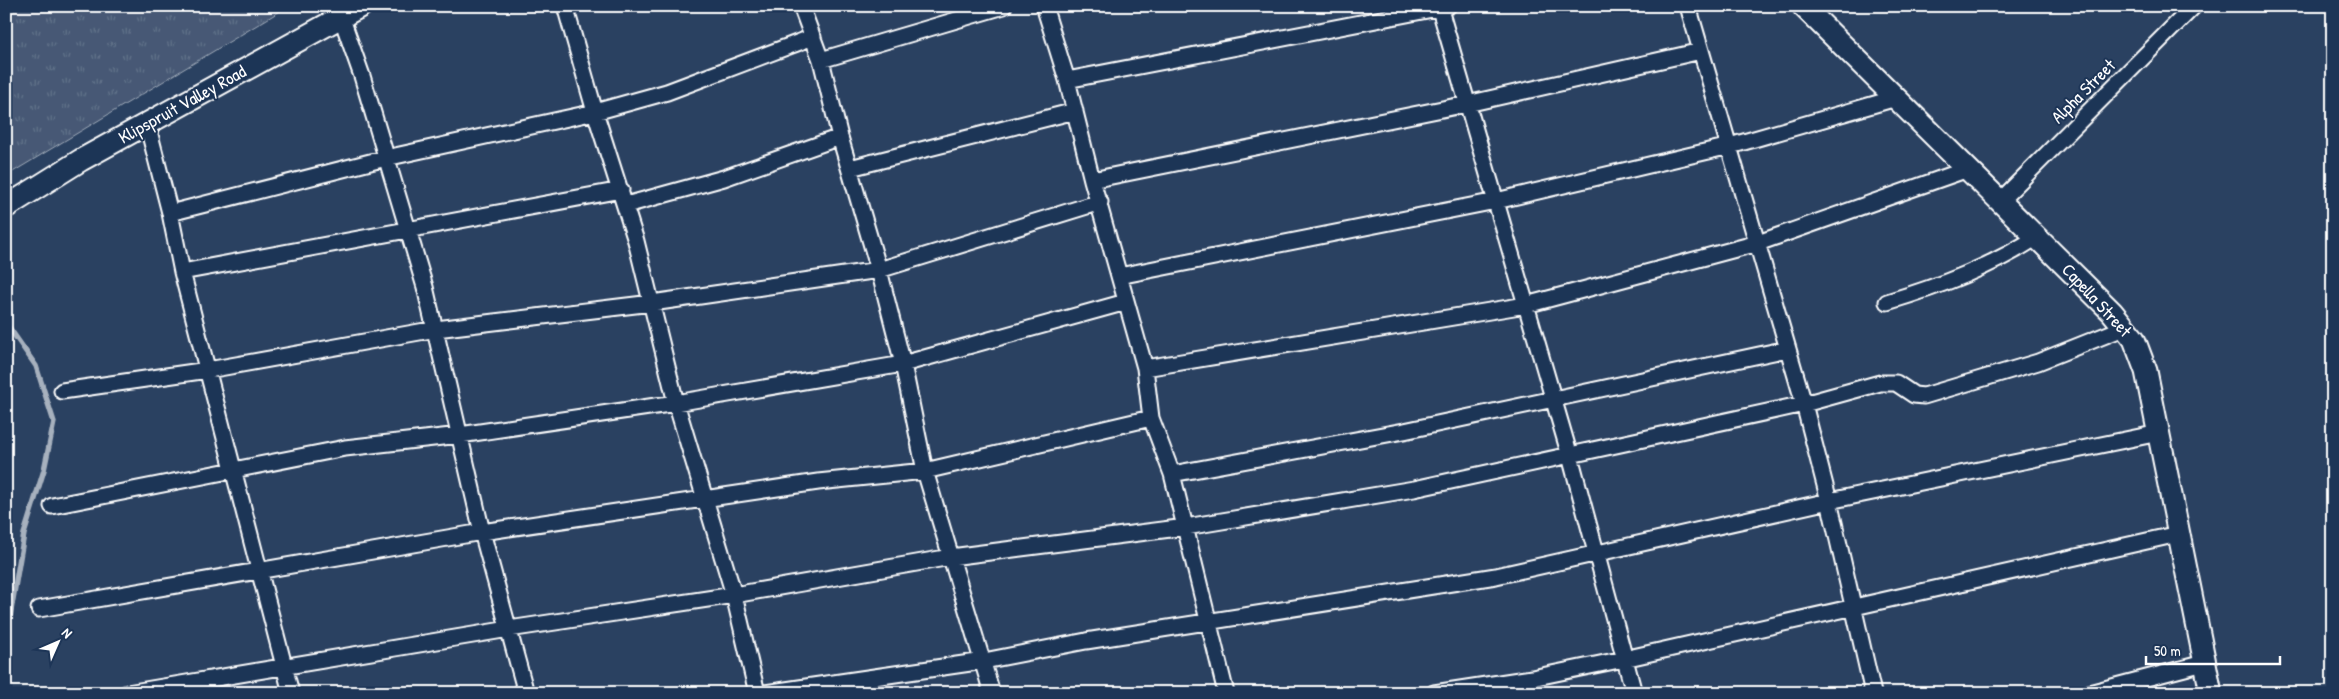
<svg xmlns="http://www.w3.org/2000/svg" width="2339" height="699" font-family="'Patrick Hand',sans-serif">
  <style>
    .grass { fill: url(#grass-tufts); stroke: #a2acba }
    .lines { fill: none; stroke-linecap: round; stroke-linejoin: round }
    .stream { stroke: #a7b1be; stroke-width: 5.5 }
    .street-casing { stroke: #fff; stroke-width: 19 }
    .secondary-casing { stroke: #fff; stroke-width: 25 }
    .street { stroke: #1d3557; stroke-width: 15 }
    .secondary { stroke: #1d3557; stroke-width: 21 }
    .labels { text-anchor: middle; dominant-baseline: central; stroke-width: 4; stroke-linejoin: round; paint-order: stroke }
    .street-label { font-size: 18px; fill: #fff; stroke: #1d3557 }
  </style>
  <defs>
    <pattern id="grass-tufts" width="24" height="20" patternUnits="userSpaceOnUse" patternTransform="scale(1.25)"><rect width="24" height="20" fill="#465975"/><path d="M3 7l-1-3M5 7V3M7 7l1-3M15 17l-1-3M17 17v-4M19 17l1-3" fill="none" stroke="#62728a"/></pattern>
  </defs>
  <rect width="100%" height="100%" fill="#2a4161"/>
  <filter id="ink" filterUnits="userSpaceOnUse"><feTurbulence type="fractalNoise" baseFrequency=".02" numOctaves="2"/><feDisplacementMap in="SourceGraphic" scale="10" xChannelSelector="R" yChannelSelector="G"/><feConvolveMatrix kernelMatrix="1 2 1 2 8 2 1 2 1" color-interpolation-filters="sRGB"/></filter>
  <g filter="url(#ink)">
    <path class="grass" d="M6 6H280L282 10 6 176Z"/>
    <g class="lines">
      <path class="stream" d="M6 323 36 366 54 422 44 470 24 534 6 640"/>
      <g class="street-casing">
        <path id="street" d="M565 6 595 112 636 241 676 403 734 595 757 693
          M801 6 821 60 840 137 879 270 903 364 925 471 992 693
          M1044 6 1067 80 1092 180 1145 368 1151 418 1172 474 1226 693
          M1439 6 1570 456 1634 693
          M1688 6 1804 404 1829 501 1873 693
          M341 16 362 76 425 287 482 532 526 693
          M821 60 1004 6
          M1067 80 1448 6
          M147 123 170 213 182 272 291 693
          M850 168 1075 111
          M1092 180 1467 104 1701 51
          M2000 201 2194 6
          M626 205 724 178 840 137
          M170 213 386 158 595 112 667 92 813 37
          M182 272 621 190
          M1119 276 1496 201 1730 146 1896 98
          M1887 302C1940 286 1991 267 2037 237
          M1145 368 1526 305 1758 243 1968 169
          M62 391 208 370 436 329 652 303 879 270 1100 202
          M1172 474 1404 431 1787 349
          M52 506 345 448 460 435 676 403 903 364 1126 302
          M39 609 482 532 818 482 925 471 1151 418
          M127 693 509 629 734 595 951 557 1186 527 1414 489 1804 404 1880 383H1896L1914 395 1924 396 2038 362 2126 327
          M765 693 984 661 1086 641 1496 576 1829 501 2159 433
          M1434 693 1532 678 1624 659 2178 534
          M2089 693 2204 663"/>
      </g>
      <g class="secondary-casing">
        <path id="secondary" d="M1803 6 2112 312 2134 339 2146 371 2211 693
          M6 207 81 160 361 6"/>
      </g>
      <use href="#street" class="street"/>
      <use href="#secondary" class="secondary"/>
    </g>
  </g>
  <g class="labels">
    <g class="street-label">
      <text transform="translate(2083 91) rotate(-45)">Alpha Street</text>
      <text transform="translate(182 104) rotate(-29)">Klipspruit Valley Road</text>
      <text transform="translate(2097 300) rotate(47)">Capella Street</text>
    </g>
  </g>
  <rect width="2339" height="699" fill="none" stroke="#1d3557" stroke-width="25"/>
  <rect x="12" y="12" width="2314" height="674" fill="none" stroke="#fff" stroke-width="2" filter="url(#ink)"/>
  <g transform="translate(58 642) rotate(45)" stroke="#1d3557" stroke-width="4" paint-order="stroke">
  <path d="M0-4L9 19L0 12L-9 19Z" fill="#ffffff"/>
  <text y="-8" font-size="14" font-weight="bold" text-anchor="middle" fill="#ffffff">N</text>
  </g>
  <path d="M2146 656v8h134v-8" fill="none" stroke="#ffffff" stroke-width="2.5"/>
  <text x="2154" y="656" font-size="15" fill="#ffffff" stroke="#1d3557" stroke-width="4" paint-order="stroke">50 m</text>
</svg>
